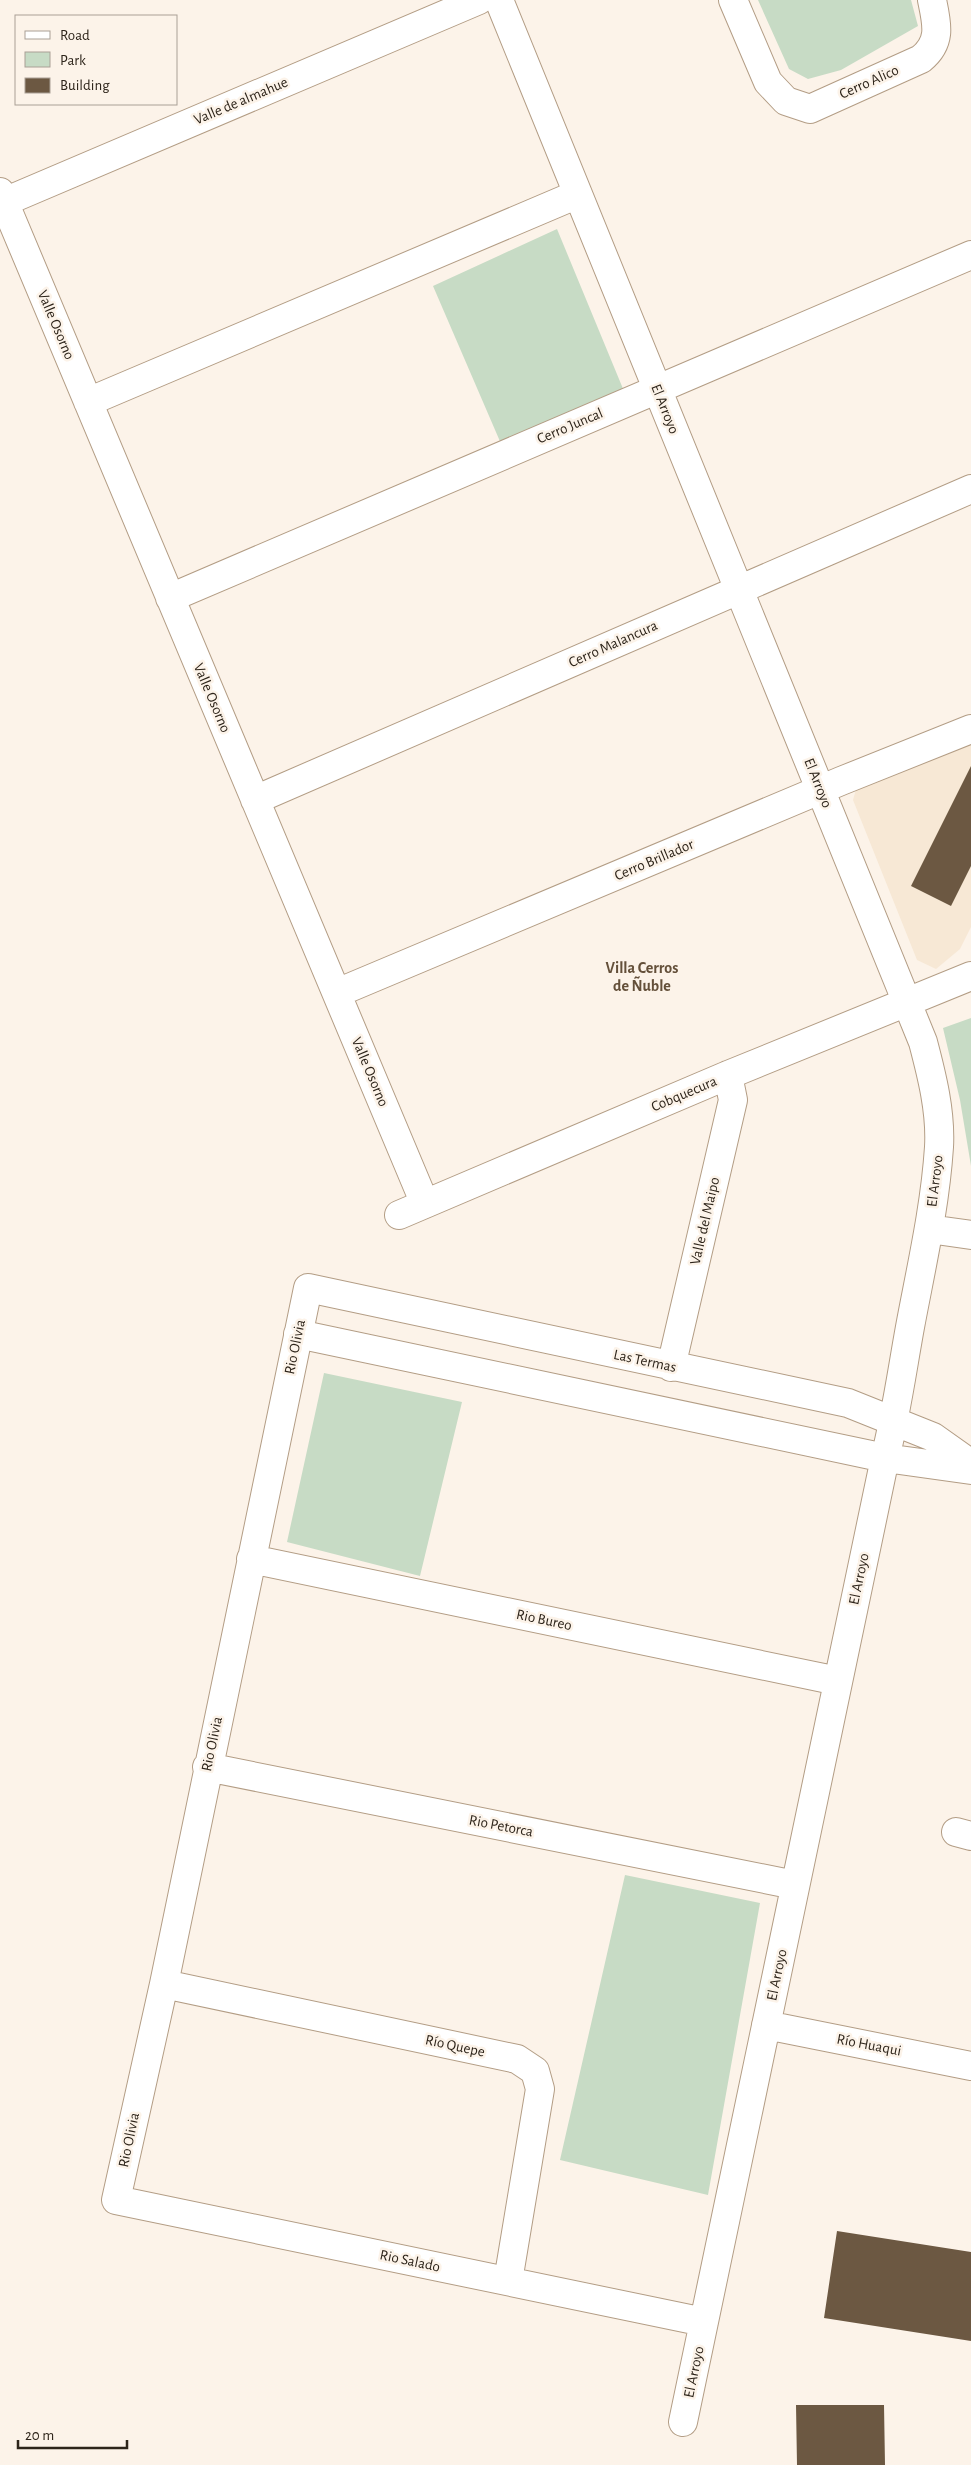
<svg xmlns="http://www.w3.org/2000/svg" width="971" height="2465" font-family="'Alegreya Sans',sans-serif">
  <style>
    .commercial { fill: #f7e8d5 }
    .green { fill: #c7dbc5 }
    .building { fill: #6c5842 }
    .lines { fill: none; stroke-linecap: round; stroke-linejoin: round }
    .minor-casing { stroke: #b39d85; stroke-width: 30 }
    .minor { stroke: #fff; stroke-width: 28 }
    .labels { text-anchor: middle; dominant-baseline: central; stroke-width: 5; stroke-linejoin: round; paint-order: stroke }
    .street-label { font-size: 15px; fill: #2d241a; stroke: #fcf3e9 }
    .neighbourhood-label { font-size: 16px; font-weight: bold; fill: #64503a; stroke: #fcf3e9 }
  </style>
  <rect width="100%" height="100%" fill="#fcf3e9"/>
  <path class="commercial" d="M971 740V927L960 949 936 969 917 960 853 800 857 786Z"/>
  <path class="green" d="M758 0H911L918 26 841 70 808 79 789 69Z
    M557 229 626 396 505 453 433 286Z
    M971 1018V1166L960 1100 943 1028Z
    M324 1373 462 1402 420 1576 287 1542Z
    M625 1875 760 1903 708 2195 560 2160Z"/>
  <path class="building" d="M971 766V866L951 906 911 886Z
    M837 2231 971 2252V2341L824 2318Z
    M796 2405H884L885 2465H797Z"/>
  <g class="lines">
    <g class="minor-casing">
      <path id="minor" d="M499 0 923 1042C932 1076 941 1112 939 1147 935 1208 921 1268 910 1327 902 1371 896 1415 885 1458L683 2422
        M733 0 768 82 786 101 810 109 921 59C942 42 937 24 932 0
        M0 192 425 1204
        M4 202 479 0
        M88 402 578 194
        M170 598 971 255
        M255 800 971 489
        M337 993 841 781 971 729
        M399 1215 728 1075 971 976
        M929 1229 971 1235
        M298 1334 885 1458 971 1470
        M671 1367 733 1100 728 1075
        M251 1559 838 1681
        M207 1767 795 1885
        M956 1832 971 1836
        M164 1984 517 2059 535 2071 540 2089 508 2281
        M766 2025 971 2066
        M704 2322 116 2200 164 1984 308 1288 848 1403 933 1437 971 1464"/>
    </g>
    <use href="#minor" class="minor"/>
  </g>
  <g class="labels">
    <g class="street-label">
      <text transform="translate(869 82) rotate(-24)">Cerro Alico</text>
      <text transform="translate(241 101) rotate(-23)">Valle de almahue</text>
      <text transform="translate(56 325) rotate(67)">Valle Osorno</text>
      <text transform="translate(665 409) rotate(68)">El Arroyo</text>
      <text transform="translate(570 426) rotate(-23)">Cerro Juncal</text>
      <text transform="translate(613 644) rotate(-24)">Cerro Malancura</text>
      <text transform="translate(212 698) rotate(67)">Valle Osorno</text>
      <text transform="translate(818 783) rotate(68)">El Arroyo</text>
      <text transform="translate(654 860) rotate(-23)">Cerro Brillador</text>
      <text transform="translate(370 1072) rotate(67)">Valle Osorno</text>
      <text transform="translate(684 1094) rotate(-23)">Cobquecura</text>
      <text transform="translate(935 1181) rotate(-83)">El Arroyo</text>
      <text transform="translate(705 1221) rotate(-77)">Valle del Maipo</text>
      <text transform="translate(295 1347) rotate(-78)">Rio Olivia</text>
      <text transform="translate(645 1361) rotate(12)">Las Termas</text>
      <text transform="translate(859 1579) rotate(-78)">El Arroyo</text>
      <text transform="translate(544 1620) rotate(12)">Rio Bureo</text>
      <text transform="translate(212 1744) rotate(-78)">Rio Olivia</text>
      <text transform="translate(501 1826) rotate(11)">Rio Petorca</text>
      <text transform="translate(777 1975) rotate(-78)">El Arroyo</text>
      <text transform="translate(869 2045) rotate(11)">Río Huaqui</text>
      <text transform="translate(455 2046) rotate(12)">Río Quepe</text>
      <text transform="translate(129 2140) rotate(-78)">Rio Olivia</text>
      <text transform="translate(410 2261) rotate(12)">Rio Salado</text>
      <text transform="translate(694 2372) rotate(-78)">El Arroyo</text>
    </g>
    <g class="neighbourhood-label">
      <text x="642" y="968">Villa Cerros<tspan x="642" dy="18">de Ñuble</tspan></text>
    </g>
  </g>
  <rect x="15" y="15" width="162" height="90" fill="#fcf3e9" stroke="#a9a096"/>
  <rect x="25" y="31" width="25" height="8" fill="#ffffff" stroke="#a9a096"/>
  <text x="60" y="40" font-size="15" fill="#2d241a">Road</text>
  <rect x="25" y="52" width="25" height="15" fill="#c7dbc5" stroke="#a9a096"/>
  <text x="60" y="65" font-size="15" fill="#2d241a">Park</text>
  <rect x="25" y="78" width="25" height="15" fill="#6c5842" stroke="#a9a096"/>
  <text x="60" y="90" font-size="15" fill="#2d241a">Building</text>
  <path d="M18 2440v8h109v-8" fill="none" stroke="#2d241a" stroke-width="2.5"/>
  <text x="25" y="2440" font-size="15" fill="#2d241a" stroke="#fcf3e9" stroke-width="4" paint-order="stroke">20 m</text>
</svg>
